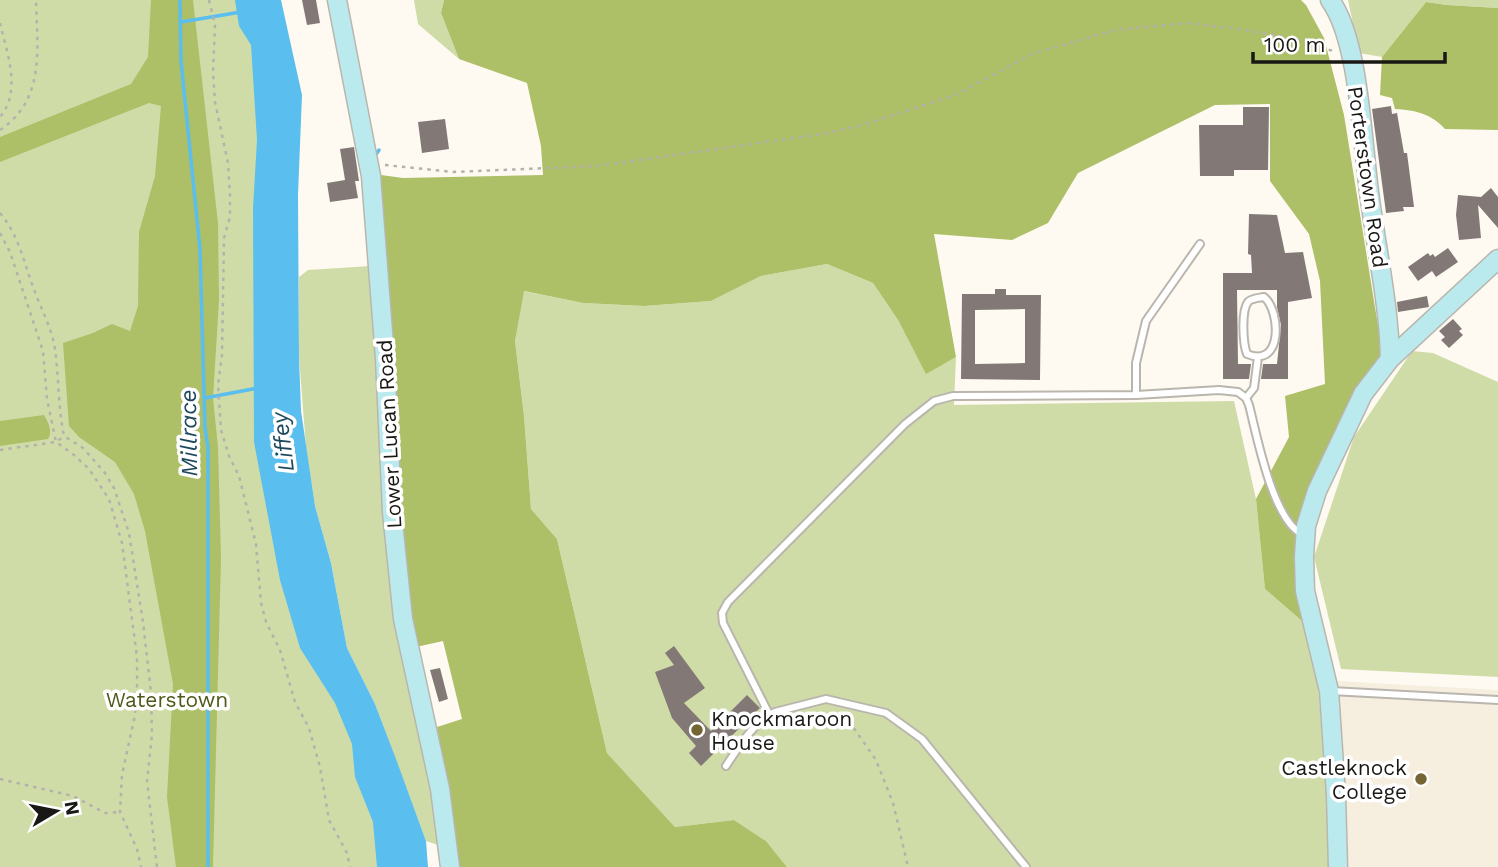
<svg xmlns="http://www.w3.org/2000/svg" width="1498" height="867" font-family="'Work Sans',sans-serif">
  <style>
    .built { fill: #f6eedf }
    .green { fill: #d0dca8 }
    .forest { fill: #adbf67 }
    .water { fill: #5abeee }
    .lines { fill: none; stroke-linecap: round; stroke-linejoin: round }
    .stream { stroke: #5abeee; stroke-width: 3.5 }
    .building { fill: #827976; fill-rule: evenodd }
    .lane-casing { stroke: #bab6ae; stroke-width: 10 }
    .secondary-casing { stroke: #bab6ae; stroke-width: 21 }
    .path { stroke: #b5b2ab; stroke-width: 2.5; stroke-dasharray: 3.5 5; stroke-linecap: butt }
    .lane { stroke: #fff; stroke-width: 6 }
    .secondary { stroke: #baeaee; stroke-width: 18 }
    .poi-dot { fill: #756533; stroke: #fff; stroke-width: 2.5 }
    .labels { text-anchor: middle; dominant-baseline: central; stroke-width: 7; stroke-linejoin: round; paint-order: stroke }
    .street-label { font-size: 21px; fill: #191815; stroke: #fff }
    .park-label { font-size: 21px; fill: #4e5919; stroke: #fff }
    .poi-label { font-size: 21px; fill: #191815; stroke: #fff; text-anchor: start }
    .water-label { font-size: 23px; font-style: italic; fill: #1e485d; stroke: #fff }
  </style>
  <rect width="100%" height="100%" fill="#fefaf2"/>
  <path class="built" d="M1337 681 1498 690V867H1349Z"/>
  <path class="green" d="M0 0H257L276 385 398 867H0Z
    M414 0H444L441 13 459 59 418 24Z
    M1348 0H1498V8L1447 5 1426 2 1382 57 1359 53Z
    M827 264 873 283 898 320 926 373 956 357 954 405 1234 401 1256 499 1265 589 1310 628 1318 685 1332 867H787L766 841 734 820 675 827 607 753 557 539 531 509 524 416 515 341 523 291 583 303 644 306 711 301 761 276Z
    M370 266 387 556 403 652 425 745 441 846 426 841 375 704 347 648 331 563 315 506 306 447 299 357V277L308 270Z
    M1412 351 1433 353 1498 382V677L1341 669 1314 557 1354 437Z"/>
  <path class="forest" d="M151 0H193L218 223 219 300 213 398 218 447 221 558 213 867H176L167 797 173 684 145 531 134 494 115 462 79 437 69 426 63 343 93 333 112 324 130 331 138 306 139 232 155 176 161 106 149 103 0 162V137L131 84 148 57Z
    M444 0H1301L1306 5 1324 38 1344 115 1383 357 1311 488 1310 628 1265 589 1256 499 1289 437 1285 396 1325 384 1320 281 1309 234 1270 181V104L1215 105 1078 173 1048 223 1012 240 934 234 956 357 926 374 898 320 873 283 827 264 761 276 711 301 644 306 583 303 524 291 515 341 524 416 531 509 557 539 607 753 675 827 734 820 766 841 787 867H457L449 792 437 727 462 719 443 641 416 647 403 557 381 175 403 178 543 175 541 146 527 83 459 59 441 13Z
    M1426 2 1447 5 1498 8V130L1445 129C1432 114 1415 110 1395 109L1392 98 1380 95 1382 57Z
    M44 415C48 422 53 431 48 439L0 446V421Z"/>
  <path class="water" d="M235 0H281L302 95 298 195 299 357 301 411 315 506 331 563 347 648 375 704 396 759 426 841 428 867H377L373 822 355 777 352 744 335 703 300 648 280 580 254 442 253 208 257 140 251 45 239 26Z"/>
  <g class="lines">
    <path class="stream" d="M180 0 181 61 200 249 205 428 208 447V867
      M181 22 241 12
      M377 153 379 150
      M205 398 258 388"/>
  </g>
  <path class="building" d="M302 0H316L320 23 307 25Z
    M1391 106 1392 114 1397 113 1404 153H1407L1414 207H1403L1404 211 1386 213 1372 109Z
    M1243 107H1269L1268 170H1234V176H1200L1199 125H1243Z
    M445 119 449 149 422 153 418 122Z
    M354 147 359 181H355L358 198 330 202 327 183 345 180 340 149Z
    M1491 188 1498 197V228L1478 205 1481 238 1459 240 1456 215 1458 195 1481 197Z
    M1249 214 1277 215 1285 253 1303 252 1312 298 1288 302V379H1261L1263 364H1277L1281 325 1277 307V290H1237L1238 364H1251L1249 379H1223V273H1252L1251 255 1248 254Z
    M1448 248 1458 262 1436 277 1432 271 1418 281 1408 267 1428 253 1430 256 1433 254 1435 257Z
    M995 289H1006V295H1041L1040 380 961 379 962 294H995ZM1025 309V363L975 364V310Z
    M1427 296 1429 307 1398 312 1397 302Z
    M1453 319 1462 329 1459 331 1463 335 1449 348 1441 340 1445 337 1439 331Z
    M674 646 705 688 684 703 711 731 747 695 760 708 701 766 689 753 696 746 672 718 655 672 674 665 665 653Z
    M440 668 448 699 439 702 430 670Z"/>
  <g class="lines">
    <g class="lane-casing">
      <path id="lane" d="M1264 297C1281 311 1283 369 1247 354 1243 344 1241 311 1248 302 1251 298 1259 298 1264 297Z
        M1136 395V363L1146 321 1200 244
        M1246 398 1254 388 1258 357
        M1331 691 1498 700
        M769 714 723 623 722 613 728 602 905 424 934 401 953 396 1136 395 1219 390 1238 392 1246 398 1249 405C1257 436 1273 523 1304 535
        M726 766C738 748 755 720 775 712L826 699 886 713 922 739 1026 867"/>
    </g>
    <g class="secondary-casing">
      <path id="secondary" d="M337 0 371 176 385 358 392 512 403 619 440 789 450 867
        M1330 0C1360 41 1362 145 1370 199 1377 252 1389 305 1390 359
        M1338 867 1336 795 1329 691 1305 591 1304 557 1306 526 1317 491 1363 394 1390 359 1498 259"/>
    </g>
    <path class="path" d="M209 0 215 25 213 73 215 102 228 163 230 194V217L224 238 222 355 218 385 221 430 229 456 239 476 256 544 261 603 266 622 280 650 295 702 309 728 320 767 329 820 347 853 350 867
      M0 23C7 53 22 91 0 117
      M0 130C46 99 37 49 36 0
      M385 165 453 172 597 166 822 134 862 125 955 95 1032 54 1115 30 1187 23 1239 29 1296 39 1333 51
      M0 213C20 237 24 264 35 292 42 311 52 329 55 349 59 378 58 408 64 436L83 448 105 473 114 488 129 533 143 622 151 692 152 735 147 781 157 867
      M0 233 10 252 43 351 47 399 56 442 74 455 89 469 109 499 122 543 137 657V689L135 715 122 775 120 812 137 849 141 867
      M0 450 56 442 64 436
      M844 714 876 760 893 803 908 867
      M0 779 73 796 105 813 120 812"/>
    <use href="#lane" class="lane"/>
    <use href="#secondary" class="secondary"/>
  </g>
  <g class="poi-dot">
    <circle cx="697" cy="730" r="7"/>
    <circle cx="1421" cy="779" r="7"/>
  </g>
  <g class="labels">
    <g class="street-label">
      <text transform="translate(1368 177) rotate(82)">Porterstown Road</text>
      <text transform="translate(389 434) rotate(-93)">Lower Lucan Road</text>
    </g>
    <g class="park-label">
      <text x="167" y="699">Waterstown</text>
    </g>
    <g class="poi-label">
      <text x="711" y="718">Knockmaroon<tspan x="711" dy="24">House</tspan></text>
      <text x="1407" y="767" text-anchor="end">Castleknock<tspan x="1407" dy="24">College</tspan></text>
    </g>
    <g class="water-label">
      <text transform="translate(189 433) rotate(-91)">Millrace</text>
      <text transform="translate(283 442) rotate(-97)">Liffey</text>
    </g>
  </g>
  <g transform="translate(56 811) rotate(80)" stroke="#ffffff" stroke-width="5" paint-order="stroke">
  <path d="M0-5L12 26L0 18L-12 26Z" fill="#191815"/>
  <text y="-10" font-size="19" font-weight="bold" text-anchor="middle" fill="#191815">N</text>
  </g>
  <path d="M1253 52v10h192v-10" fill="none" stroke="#191815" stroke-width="3.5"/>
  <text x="1264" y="52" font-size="21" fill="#191815" stroke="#ffffff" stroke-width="5" paint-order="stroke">100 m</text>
</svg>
